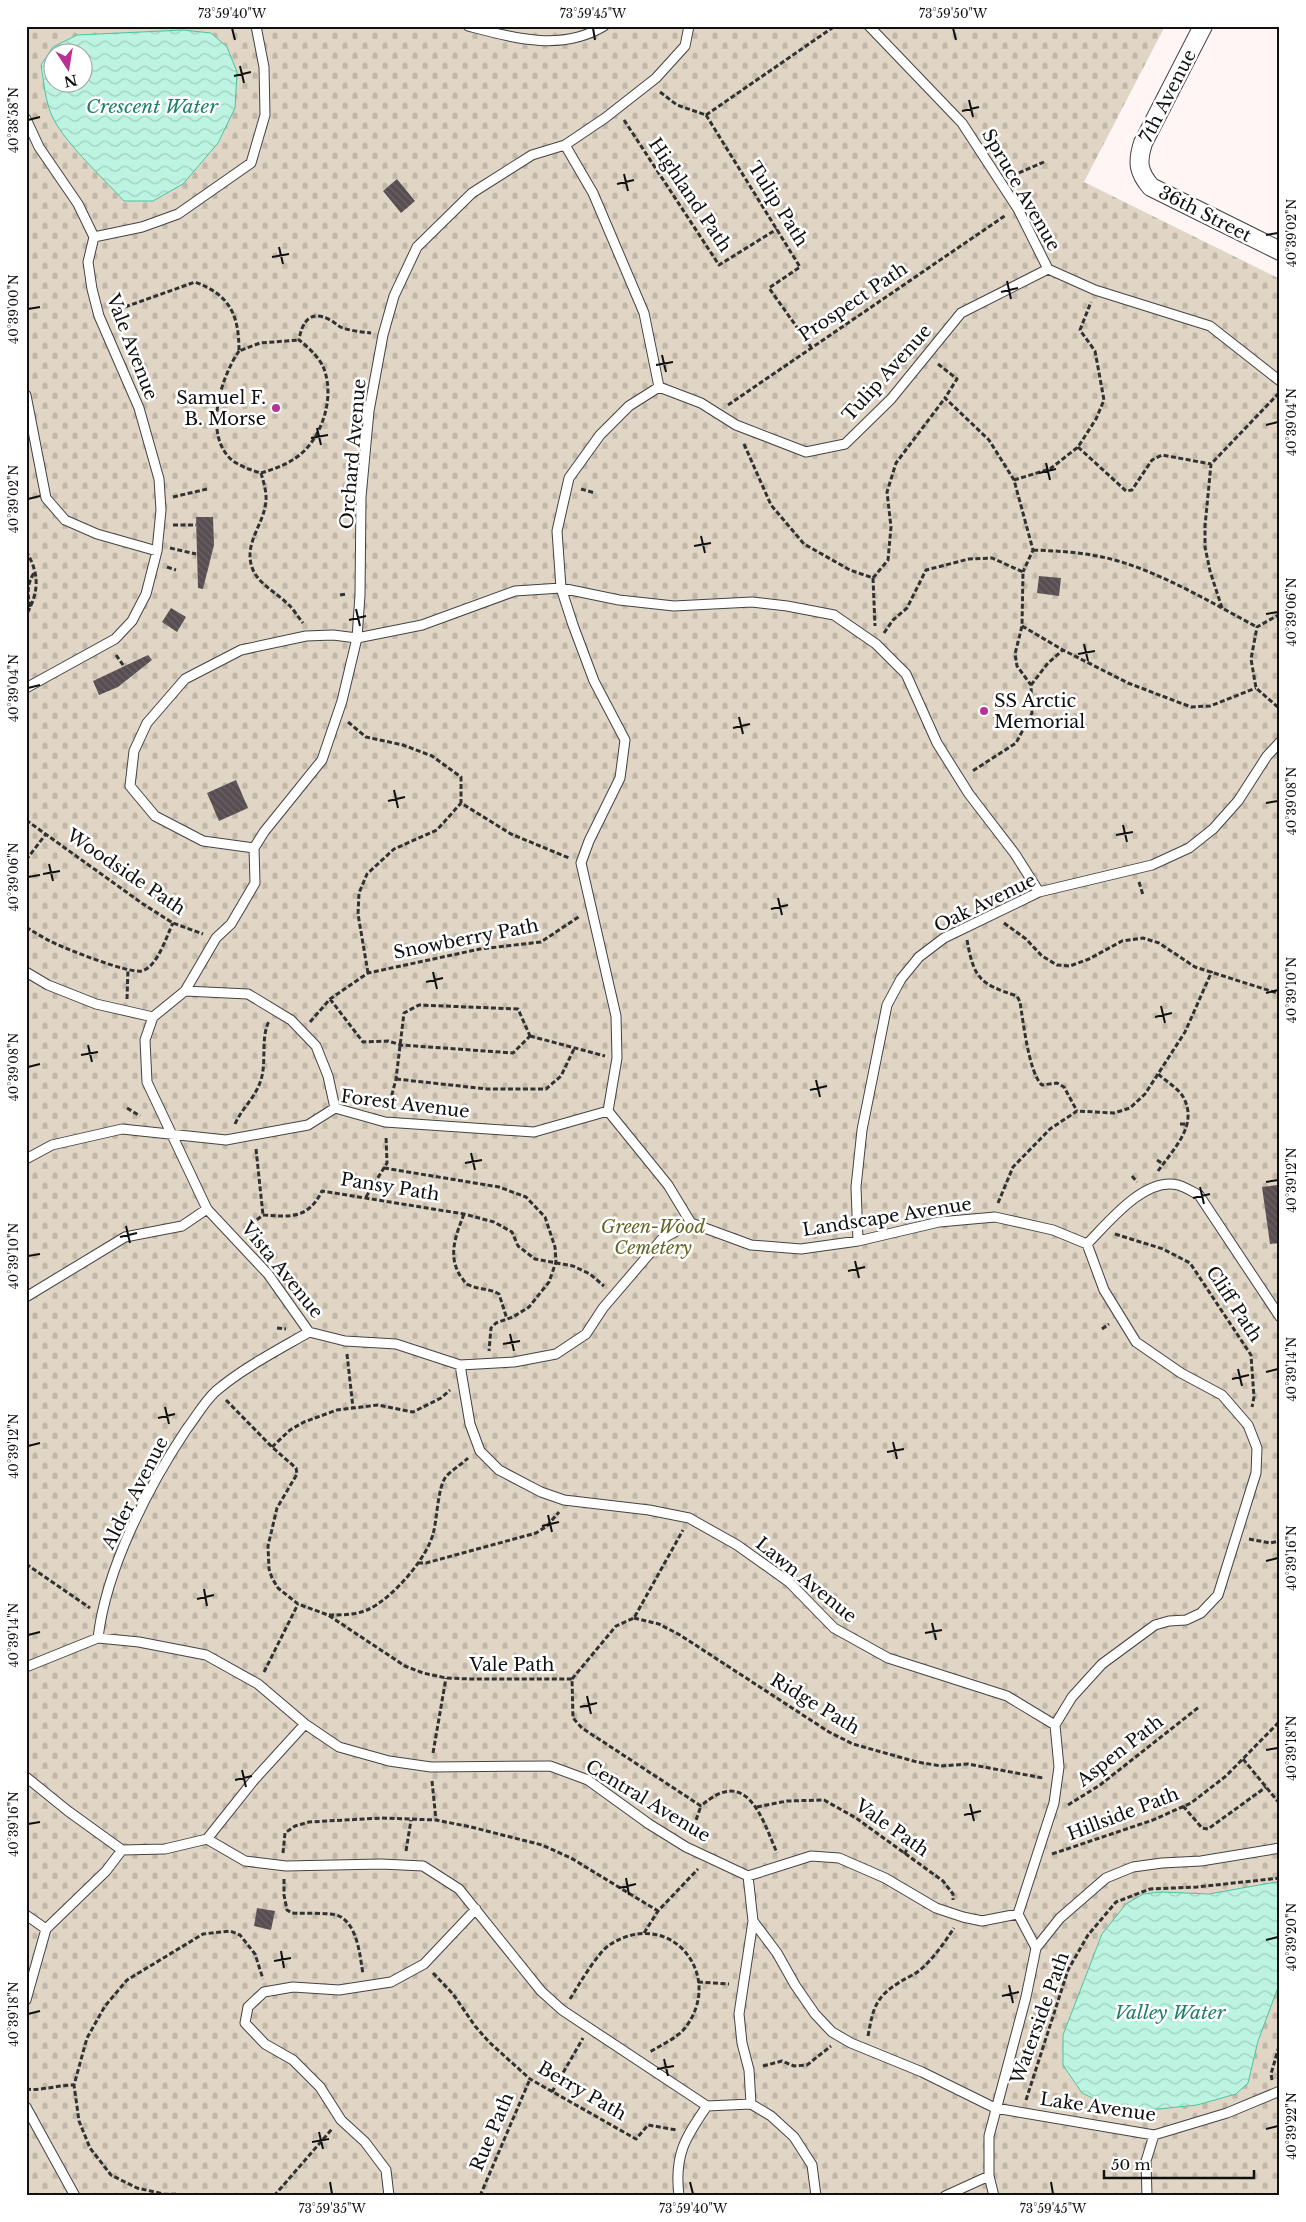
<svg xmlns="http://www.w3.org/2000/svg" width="1306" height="2222" font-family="'Libre Baskerville',serif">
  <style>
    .cemetery { fill: url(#cemetery-stones); fill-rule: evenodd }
    .water { fill: url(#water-waves); stroke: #47c69f; fill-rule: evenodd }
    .building { fill: url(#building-back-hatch) }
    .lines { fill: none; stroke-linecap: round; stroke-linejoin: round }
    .lane-casing { stroke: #434343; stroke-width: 11 }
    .street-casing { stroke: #434343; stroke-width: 20 }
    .path { stroke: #323232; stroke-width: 3; stroke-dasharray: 5 2.5; stroke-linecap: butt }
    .lane { stroke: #fff; stroke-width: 9 }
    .street { stroke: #fff; stroke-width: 18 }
    .ticks { fill: none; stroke: #101010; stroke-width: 2 }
    .poi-dot { fill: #b93096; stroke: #fff; stroke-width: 2 }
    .labels { text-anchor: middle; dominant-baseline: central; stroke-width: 5; stroke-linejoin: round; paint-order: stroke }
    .street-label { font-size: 18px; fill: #101010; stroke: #fff }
    .poi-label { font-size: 18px; fill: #101010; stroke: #fff; text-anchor: end }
    .park-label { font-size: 18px; font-style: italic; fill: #5f6523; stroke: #fff }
    .water-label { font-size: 19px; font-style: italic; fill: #1d8066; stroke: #fff }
    .neatline { fill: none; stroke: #101010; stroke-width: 2 }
    .ticks-label { font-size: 12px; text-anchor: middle; fill: #101010 }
  </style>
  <defs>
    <pattern id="cemetery-stones" width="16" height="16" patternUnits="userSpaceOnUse" patternTransform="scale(1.25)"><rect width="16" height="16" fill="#e1d6c5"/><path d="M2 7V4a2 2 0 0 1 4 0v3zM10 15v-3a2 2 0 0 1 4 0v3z" fill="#c0b7a8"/></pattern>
    <pattern id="water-waves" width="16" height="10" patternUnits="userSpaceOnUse" patternTransform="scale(1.25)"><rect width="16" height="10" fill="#bcf3e1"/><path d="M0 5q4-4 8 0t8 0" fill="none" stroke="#a1cfc0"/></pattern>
    <pattern id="building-back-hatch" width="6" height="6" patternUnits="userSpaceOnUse" patternTransform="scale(1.25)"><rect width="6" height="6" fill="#584d51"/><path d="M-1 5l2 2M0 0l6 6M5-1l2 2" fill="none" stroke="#6b6265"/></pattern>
  </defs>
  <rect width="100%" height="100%" fill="#fef5f4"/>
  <path class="cemetery" d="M26 26H1165L1084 182 1280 279V2196H26ZM52 52H82V82H52Z"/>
  <path class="water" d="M183 30 211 33 227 47 237 72 235 108 218 143 183 184 153 201H124C103 178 66 144 53 118 45 102 44 82 41 65L53 47 77 35ZM52 52H82V82H52Z
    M1276 1882 1280 1883V1982L1258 2041 1248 2083 1236 2094 1197 2105 1149 2110 1105 2104 1082 2093 1063 2065V2035L1102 1934 1126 1904 1143 1894 1162 1892 1209 1894Z"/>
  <path class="building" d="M397 179 415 201 401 213 383 191Z
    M196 517H213L214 545 203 589 198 588Z
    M1039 576 1061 578 1059 596 1037 593Z
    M171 608 186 617 177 632 162 622Z
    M148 655 152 660 118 687 99 695 93 681Z
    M236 780 248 808 219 821 207 793Z
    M1277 1185 1280 1201V1243L1270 1244 1262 1187Z
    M257 1908 275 1911 271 1930 254 1926Z"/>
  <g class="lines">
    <g class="lane-casing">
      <path id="lane" d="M468 26C514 38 561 52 604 26
        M689 26 685 46 656 78 605 118 565 145 532 155 472 193 417 247 394 296 383 335 369 411 361 497 360 595 357 638 342 701 322 760 264 832 254 848 203 841 155 816 130 786 134 751 147 723 185 679 241 650 306 636 333 635 357 638 422 625 515 591 561 588 619 600 674 606 752 602 787 606 834 615 876 644 906 674 937 743 969 794 1015 854 1039 892
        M869 26 962 123 1018 209 1048 269 1095 290 1210 326 1280 381
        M26 119 39 147 78 204 94 237
        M565 145 593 193 644 313 659 387 629 406 600 435 569 478 557 531 561 588 573 625 594 681 625 740 620 778 589 841 581 863 616 1016 617 1058 608 1111 668 1185 691 1223 751 1245 801 1249 858 1241 939 1222 995 1217 1053 1230 1087 1244 1104 1290 1136 1342 1181 1373 1222 1395 1248 1425 1257 1448 1256 1473 1218 1595 1201 1613 1186 1620 1169 1621 1155 1625 1102 1664 1072 1697 1055 1725 1059 1767 1054 1803 1018 1914 1036 1948 1026 1997 989 2136V2176L994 2196
        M94 237 142 227 178 214 251 163 265 115 264 67 256 26
        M659 387 701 403 736 425 806 452 845 444 891 399 961 313 1048 269
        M26 395 46 498 65 520 97 534 157 551
        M26 688 115 639 132 621 146 594 157 551 161 510 159 479 139 408 99 316 92 289 88 262 94 237
        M26 972 48 985 96 1004 153 1017 185 991 248 994 291 1020 316 1046 328 1076 335 1108
        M185 991 216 938 231 924 255 883 254 848
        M153 1017 145 1040 147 1082 207 1209
        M26 1159 52 1145 122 1129 226 1140 308 1125 335 1108 385 1122 534 1132 608 1111
        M858 1241 856 1187 862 1130 887 1005 901 979 919 957 944 938 1039 892 1152 865 1189 848 1213 829 1238 801 1267 756 1280 742
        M1087 1244C1108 1223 1145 1176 1178 1185 1185 1187 1193 1192 1199 1195L1280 1317
        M26 1297 125 1237 182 1226 207 1209 268 1274 309 1332 345 1341 396 1344 460 1365 514 1362 556 1354 586 1334 603 1308 662 1239 691 1223
        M460 1365 470 1424 480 1451 499 1470 541 1492 564 1500 649 1510 689 1518 737 1545 789 1582 834 1628 888 1658 1007 1696 1055 1725
        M98 1638C106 1569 148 1487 186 1430 196 1417 204 1402 216 1391 243 1368 278 1350 309 1332
        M26 1667 98 1638 139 1642 206 1655 258 1684 305 1724 339 1747 389 1761 431 1767 550 1766 588 1780 649 1824 686 1847 748 1876 753 1921 777 1953 795 1985 815 2014 832 2032 851 2043 922 2072 995 2108 1154 2135 1227 2113 1280 2091
        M26 1777 68 1811 122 1850 165 1849 207 1839 245 1861 286 1866 381 1864 423 1866 459 1889 541 1991 562 2010 707 2106 751 2104 771 2116 794 2137 812 2165 816 2196
        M207 1839 254 1780 305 1724
        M748 1876 811 1856 839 1858 885 1878 936 1908 963 1917 982 1921 1018 1914
        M26 1915 46 1929
        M1036 1948 1060 1918 1106 1878 1133 1867 1162 1863 1201 1861 1280 1848
        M26 2000 46 1929 106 1871 122 1850
        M751 2104 749 2070 742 2043 739 2014 753 1921
        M26 2107 75 2196
        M389 2196 386 2170 365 2142 341 2120 320 2087 293 2060 265 2044 245 2023 248 2007 264 1992 293 1987 339 1990 391 1982 424 1964 476 1909
        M679 2196C674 2155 685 2138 707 2106
        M945 2196 989 2176
        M1147 2196 1146 2161 1154 2135"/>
    </g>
    <g class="street-casing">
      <path id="street" d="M1203 26 1143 143C1137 162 1138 172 1151 187L1280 251"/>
    </g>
    <path class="path" d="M660 92 677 105 706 115
      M706 115 800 267 769 288 811 347
      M706 115 835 26
      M624 120 719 265 777 229
      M1012 176 1044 162
      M111 312 195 282C230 295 239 315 239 351L260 343 299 340
      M239 351C221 377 202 436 233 461 242 467 251 470 261 473
      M938 364 957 379 945 398 989 440 1014 480 1033 550 1023 572
      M728 405 1006 215
      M744 444 771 505 804 544 850 570 873 578
      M1078 447 1126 491 1132 490 1152 460 1162 455 1211 464
      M261 473C274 469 286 465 297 457 322 439 335 398 324 369 320 358 308 347 299 340 302 322 310 309 330 320 335 322 338 327 343 328 352 331 362 332 371 333
      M261 473C264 484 268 495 265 507 261 528 243 546 253 570 260 585 277 593 289 605 294 610 298 617 303 623
      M1014 480 1050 469 1078 447 1096 419 1104 400 1095 351 1080 330 1091 302
      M581 489 595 493
      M173 497 207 489
      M173 525H196
      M170 548 196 554
      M1033 550C1057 551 1079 552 1102 557 1152 567 1212 603 1257 627
      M26 551C40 574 39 593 26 615
      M167 567 176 570
      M873 578 888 560 891 527 887 492 896 463 945 398
      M873 578 875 626
      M340 595 347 594
      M30 607C27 591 27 584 35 571
      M1222 608 1210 571 1205 547V526L1211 464 1278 394
      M1280 614 1257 627 1251 659 1256 688 1280 709
      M1022 626 1063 650 1128 683 1191 707 1210 706 1256 688
      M884 633 893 620 907 608 926 570 969 559 992 558 1023 572 1022 626 1015 654 1017 666 1031 685 1032 713 1016 743 971 772
      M116 655 123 665
      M1031 685 1048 663 1063 650
      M348 722 366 737 403 745 432 756 461 777V803L511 834 569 858
      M26 820 143 904 173 923 203 934
      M26 860 46 834
      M1139 882 1143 895
      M1004 923 1026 939 1042 956 1057 965 1070 966 1089 959 1122 941 1143 938 1159 943 1195 967 1280 994
      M26 927C34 932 42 937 50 941 63 948 129 974 142 971 158 966 166 937 173 923
      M967 940C974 979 980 984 1017 996L1020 1002C1023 1020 1029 1074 1042 1085L1057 1083 1064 1087 1077 1111
      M368 973 358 914 359 893 367 874 394 849 437 830 461 803
      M127 999 128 969
      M330 999 363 1042 388 1041 401 1045 513 1053 530 1036
      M310 1022 330 999 368 973 480 949 541 942 580 916
      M530 1036 605 1056
      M396 1079 487 1089H546L561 1076 574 1049
      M127 1108 140 1116
      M388 1110 396 1079 404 1013 419 1005 518 1009 530 1036
      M235 1124C243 1106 257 1097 262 1076 266 1058 261 1037 269 1021
      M1180 1124H1188
      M256 1149 263 1215
      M1277 1157H1280
      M1157 1160 1163 1164
      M384 1168 499 1187 526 1197 545 1217 555 1247 556 1262 549 1282 529 1307 513 1317 496 1323 491 1328 489 1351
      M1158 1171C1174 1148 1200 1124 1182 1095 1176 1087 1166 1081 1158 1074L1185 1032 1212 971
      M1132 1176 1137 1182
      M366 1197 387 1163 386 1136
      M998 1203 1013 1167 1050 1129 1077 1111 1114 1113 1130 1108 1145 1094 1158 1074
      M464 1214C456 1235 447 1256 461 1277 464 1280 465 1284 469 1285 479 1290 489 1288 499 1294L507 1319
      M263 1215C291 1217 308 1219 322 1191L464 1214 494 1222 512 1232 518 1246 535 1259 573 1266 590 1274 604 1286
      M245 1229 263 1215
      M1115 1234 1163 1249 1190 1263 1251 1355 1254 1397 1252 1407
      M277 1328 286 1329
      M1102 1329 1109 1324
      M347 1354 353 1408
      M226 1400 272 1447 296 1468 297 1474 277 1508 268 1546 269 1569 272 1578 278 1588 298 1604 328 1615 405 1666 423 1673 446 1678 470 1679H572L573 1718 582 1728 701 1806C747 1765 762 1818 777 1853
      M272 1447 290 1430 304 1422 337 1410 378 1405 413 1412 441 1398 450 1390
      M1249 1539 1270 1543 1280 1541
      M418 1563H426L536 1533 547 1526 559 1512
      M26 1564 90 1608
      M329 1615C342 1615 355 1615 367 1610 392 1599 429 1557 434 1530 437 1517 438 1489 445 1478 450 1471 461 1465 468 1458
      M634 1618 659 1624 680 1635 829 1732 853 1744 917 1762 941 1766 968 1764 1043 1778
      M264 1672 298 1604
      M572 1679 616 1626 634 1618 683 1530
      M433 1753 446 1678
      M1243 1759 1280 1804
      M432 1781 436 1820
      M1068 1805 1100 1785 1199 1707
      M1183 1806 1202 1828 1208 1829 1266 1787
      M757 1807 787 1801 824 1800 856 1818 943 1881 953 1894V1900
      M691 1834 701 1806
      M406 1851 411 1820
      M283 1853 285 1833 295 1826 309 1822 382 1818 436 1820 471 1827 542 1845 571 1858 658 1911
      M904 1854 909 1847
      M1052 1854 1153 1820 1191 1803 1226 1776 1280 1721
      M284 1879V1895L287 1910 292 1913C304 1914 329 1912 339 1916 358 1925 360 1957 363 1974
      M644 1933 658 1911 698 1869
      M433 1973 453 1994 475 2026 489 2042 530 2079 636 2139 648 2125 677 2130
      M698 1982 729 1984
      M570 1999C578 1986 599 1950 611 1944 670 1907 726 1975 685 2028 677 2038 661 2045 650 2052
      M868 2036C873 2009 875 1997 900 1982 906 1978 914 1975 920 1970 934 1958 944 1943 954 1928
      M763 2066 782 2061 794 2066 807 2065 831 2046
      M1272 2080 1271 2074 1280 2043
      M26 2089C42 2091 58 2085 74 2085
      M552 2092 583 2038
      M1026 2100 1068 1970 1088 1935 1116 1902 1150 1889 1197 1887 1280 1878
      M236 2196 164 2194 137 2188 111 2175 90 2148 79 2121 74 2085 87 2038 105 2006 127 1980 203 1934 230 1931 240 1935 255 1954 263 1979
      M274 2196 332 2129
      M480 2196 530 2079"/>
    <use href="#lane" class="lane"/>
    <use href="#street" class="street"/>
  </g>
  <path class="ticks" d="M232 28 235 40M593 28 595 40M953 28 956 40M240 66 244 83M234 76 251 72M969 100 973 117M962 111 979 107M28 120 40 117M624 174 628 191M617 184 634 180M1266 235 1278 233M279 247 283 264M272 257 289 254M1007 281 1011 299M1001 292 1018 288M28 309 40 307M662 355 666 372M656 365 673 362M1266 425 1278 422M317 428 321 445M311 438 328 435M1046 463 1050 480M1039 473 1056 469M28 499 40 496M701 536 705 553M694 546 711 543M356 609 360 626M1266 614 1278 612M349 620 366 616M1084 644 1088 661M1078 654 1095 651M28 688 40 685M739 717 743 734M733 728 750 724M394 790 398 808M388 801 405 797M1266 803 1278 801M1123 825 1127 842M1116 835 1133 832M49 864 53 881M43 874 60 871M28 877 40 875M778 898 782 915M771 909 788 905M433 972 437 989M426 982 443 978M1266 993 1278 990M1161 1006 1165 1023M1155 1017 1172 1013M88 1045 92 1062M81 1055 98 1052M28 1067 40 1064M816 1080 820 1097M810 1090 827 1086M471 1153 475 1170M465 1163 482 1160M1266 1182 1278 1180M1200 1187 1204 1204M1193 1198 1210 1194M126 1226 130 1243M120 1237 137 1233M28 1256 40 1254M855 1261 859 1278M848 1271 865 1267M510 1334 514 1351M503 1344 520 1341M1238 1369 1242 1386M1266 1372 1278 1369M1232 1379 1249 1375M165 1407 169 1424M158 1418 175 1414M893 1442 897 1459M28 1446 40 1443M887 1452 904 1449M548 1515 552 1532M542 1526 559 1522M1266 1561 1278 1558M204 1589 207 1606M197 1599 214 1595M932 1623 936 1640M925 1633 942 1630M28 1635 40 1632M587 1696 591 1714M580 1707 597 1703M1266 1750 1278 1748M242 1770 246 1787M235 1780 252 1776M970 1804 974 1821M964 1815 981 1811M28 1824 40 1822M626 1878 629 1895M619 1888 636 1884M1266 1940 1278 1937M281 1951 284 1968M274 1961 291 1958M1009 1985 1013 2003M1002 1996 1019 1992M28 2014 40 2011M664 2059 668 2076M657 2069 674 2066M1266 2129 1278 2126M319 2132 323 2149M312 2142 329 2139M330 2182 332 2194M690 2182 693 2194M1051 2182 1053 2194"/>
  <g class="poi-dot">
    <circle cx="276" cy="408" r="5"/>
    <circle cx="984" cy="711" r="5"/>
  </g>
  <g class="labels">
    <g class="street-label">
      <text transform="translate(1168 96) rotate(-63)">7th Avenue</text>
      <text transform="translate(1021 190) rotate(60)">Spruce Avenue</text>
      <text transform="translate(690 195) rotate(56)">Highland Path</text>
      <text transform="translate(778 204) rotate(58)">Tulip Path</text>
      <text transform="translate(1205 214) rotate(27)">36th Street</text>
      <text transform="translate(853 302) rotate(-34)">Prospect Path</text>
      <text transform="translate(132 347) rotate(69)">Vale Avenue</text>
      <text transform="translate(887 373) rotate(-48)">Tulip Avenue</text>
      <text transform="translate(353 454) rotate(-85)">Orchard Avenue</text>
      <text transform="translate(126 872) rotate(34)">Woodside Path</text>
      <text transform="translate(985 903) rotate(-26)">Oak Avenue</text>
      <text transform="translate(466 939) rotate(-11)">Snowberry Path</text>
      <text transform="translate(405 1104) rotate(7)">Forest Avenue</text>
      <text transform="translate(390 1187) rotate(9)">Pansy Path</text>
      <text transform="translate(887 1217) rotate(-9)">Landscape Avenue</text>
      <text transform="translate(282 1270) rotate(51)">Vista Avenue</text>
      <text transform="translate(1234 1304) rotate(57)">Cliff Path</text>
      <text transform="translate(135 1493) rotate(-63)">Alder Avenue</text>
      <text transform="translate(806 1580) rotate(39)">Lawn Avenue</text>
      <text x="512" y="1665">Vale Path</text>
      <text transform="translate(815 1704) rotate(31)">Ridge Path</text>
      <text transform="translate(1120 1751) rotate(-38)">Aspen Path</text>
      <text transform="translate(648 1801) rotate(31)">Central Avenue</text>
      <text transform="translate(1123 1814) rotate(-21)">Hillside Path</text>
      <text transform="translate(892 1828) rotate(35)">Vale Path</text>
      <text transform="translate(1040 2018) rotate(-70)">Waterside Path</text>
      <text transform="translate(582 2091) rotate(30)">Berry Path</text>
      <text transform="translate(1098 2107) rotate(8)">Lake Avenue</text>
      <text transform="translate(492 2132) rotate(-67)">Rue Path</text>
    </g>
    <g class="poi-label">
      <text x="266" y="398">Samuel F.<tspan x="266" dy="21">B. Morse</tspan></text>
      <text x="994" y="701" text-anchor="start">SS Arctic<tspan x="994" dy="21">Memorial</tspan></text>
    </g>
    <g class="park-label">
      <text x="653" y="1227">Green-Wood<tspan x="653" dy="21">Cemetery</tspan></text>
    </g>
    <g class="water-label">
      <text x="152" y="106">Crescent Water</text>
      <text x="1170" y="2012">Valley Water</text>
    </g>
  </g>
  <rect width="1306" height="2222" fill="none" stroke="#ffffff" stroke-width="55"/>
  <g transform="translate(68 68) rotate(168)"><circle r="24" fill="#ffffff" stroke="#9f9f9f"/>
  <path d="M0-4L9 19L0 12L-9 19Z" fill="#b93096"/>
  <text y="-8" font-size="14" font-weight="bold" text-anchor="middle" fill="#101010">N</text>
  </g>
  <path d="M1104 2170v8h150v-8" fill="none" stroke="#101010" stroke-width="2.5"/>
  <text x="1111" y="2170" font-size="15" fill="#101010" stroke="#ffffff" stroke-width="4" paint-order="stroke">50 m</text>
  <rect x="28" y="28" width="1250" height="2166" class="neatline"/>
  <g class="ticks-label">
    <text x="232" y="18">73°59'40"W</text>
    <text x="593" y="18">73°59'45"W</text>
    <text x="953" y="18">73°59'50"W</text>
    <text transform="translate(14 120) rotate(-90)" y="4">40°38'58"N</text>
    <text transform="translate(1292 233) rotate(-90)" y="4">40°39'02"N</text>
    <text transform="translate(14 309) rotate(-90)" y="4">40°39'00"N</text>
    <text transform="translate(1292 422) rotate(-90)" y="4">40°39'04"N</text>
    <text transform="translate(14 499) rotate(-90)" y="4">40°39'02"N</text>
    <text transform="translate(1292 612) rotate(-90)" y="4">40°39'06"N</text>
    <text transform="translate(14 688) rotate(-90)" y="4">40°39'04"N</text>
    <text transform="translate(1292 801) rotate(-90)" y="4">40°39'08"N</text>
    <text transform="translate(14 877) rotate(-90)" y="4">40°39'06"N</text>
    <text transform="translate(1292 990) rotate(-90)" y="4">40°39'10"N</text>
    <text transform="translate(14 1067) rotate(-90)" y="4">40°39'08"N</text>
    <text transform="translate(1292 1180) rotate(-90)" y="4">40°39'12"N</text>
    <text transform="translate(14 1256) rotate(-90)" y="4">40°39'10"N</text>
    <text transform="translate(1292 1369) rotate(-90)" y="4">40°39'14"N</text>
    <text transform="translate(14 1446) rotate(-90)" y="4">40°39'12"N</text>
    <text transform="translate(1292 1558) rotate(-90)" y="4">40°39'16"N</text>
    <text transform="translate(14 1635) rotate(-90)" y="4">40°39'14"N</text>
    <text transform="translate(1292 1748) rotate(-90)" y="4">40°39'18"N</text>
    <text transform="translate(14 1824) rotate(-90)" y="4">40°39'16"N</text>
    <text transform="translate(1292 1937) rotate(-90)" y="4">40°39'20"N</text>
    <text transform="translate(14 2014) rotate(-90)" y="4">40°39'18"N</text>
    <text transform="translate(1292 2126) rotate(-90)" y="4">40°39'22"N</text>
    <text x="332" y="2213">73°59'35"W</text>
    <text x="693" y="2213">73°59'40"W</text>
    <text x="1053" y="2213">73°59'45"W</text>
  </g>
</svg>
